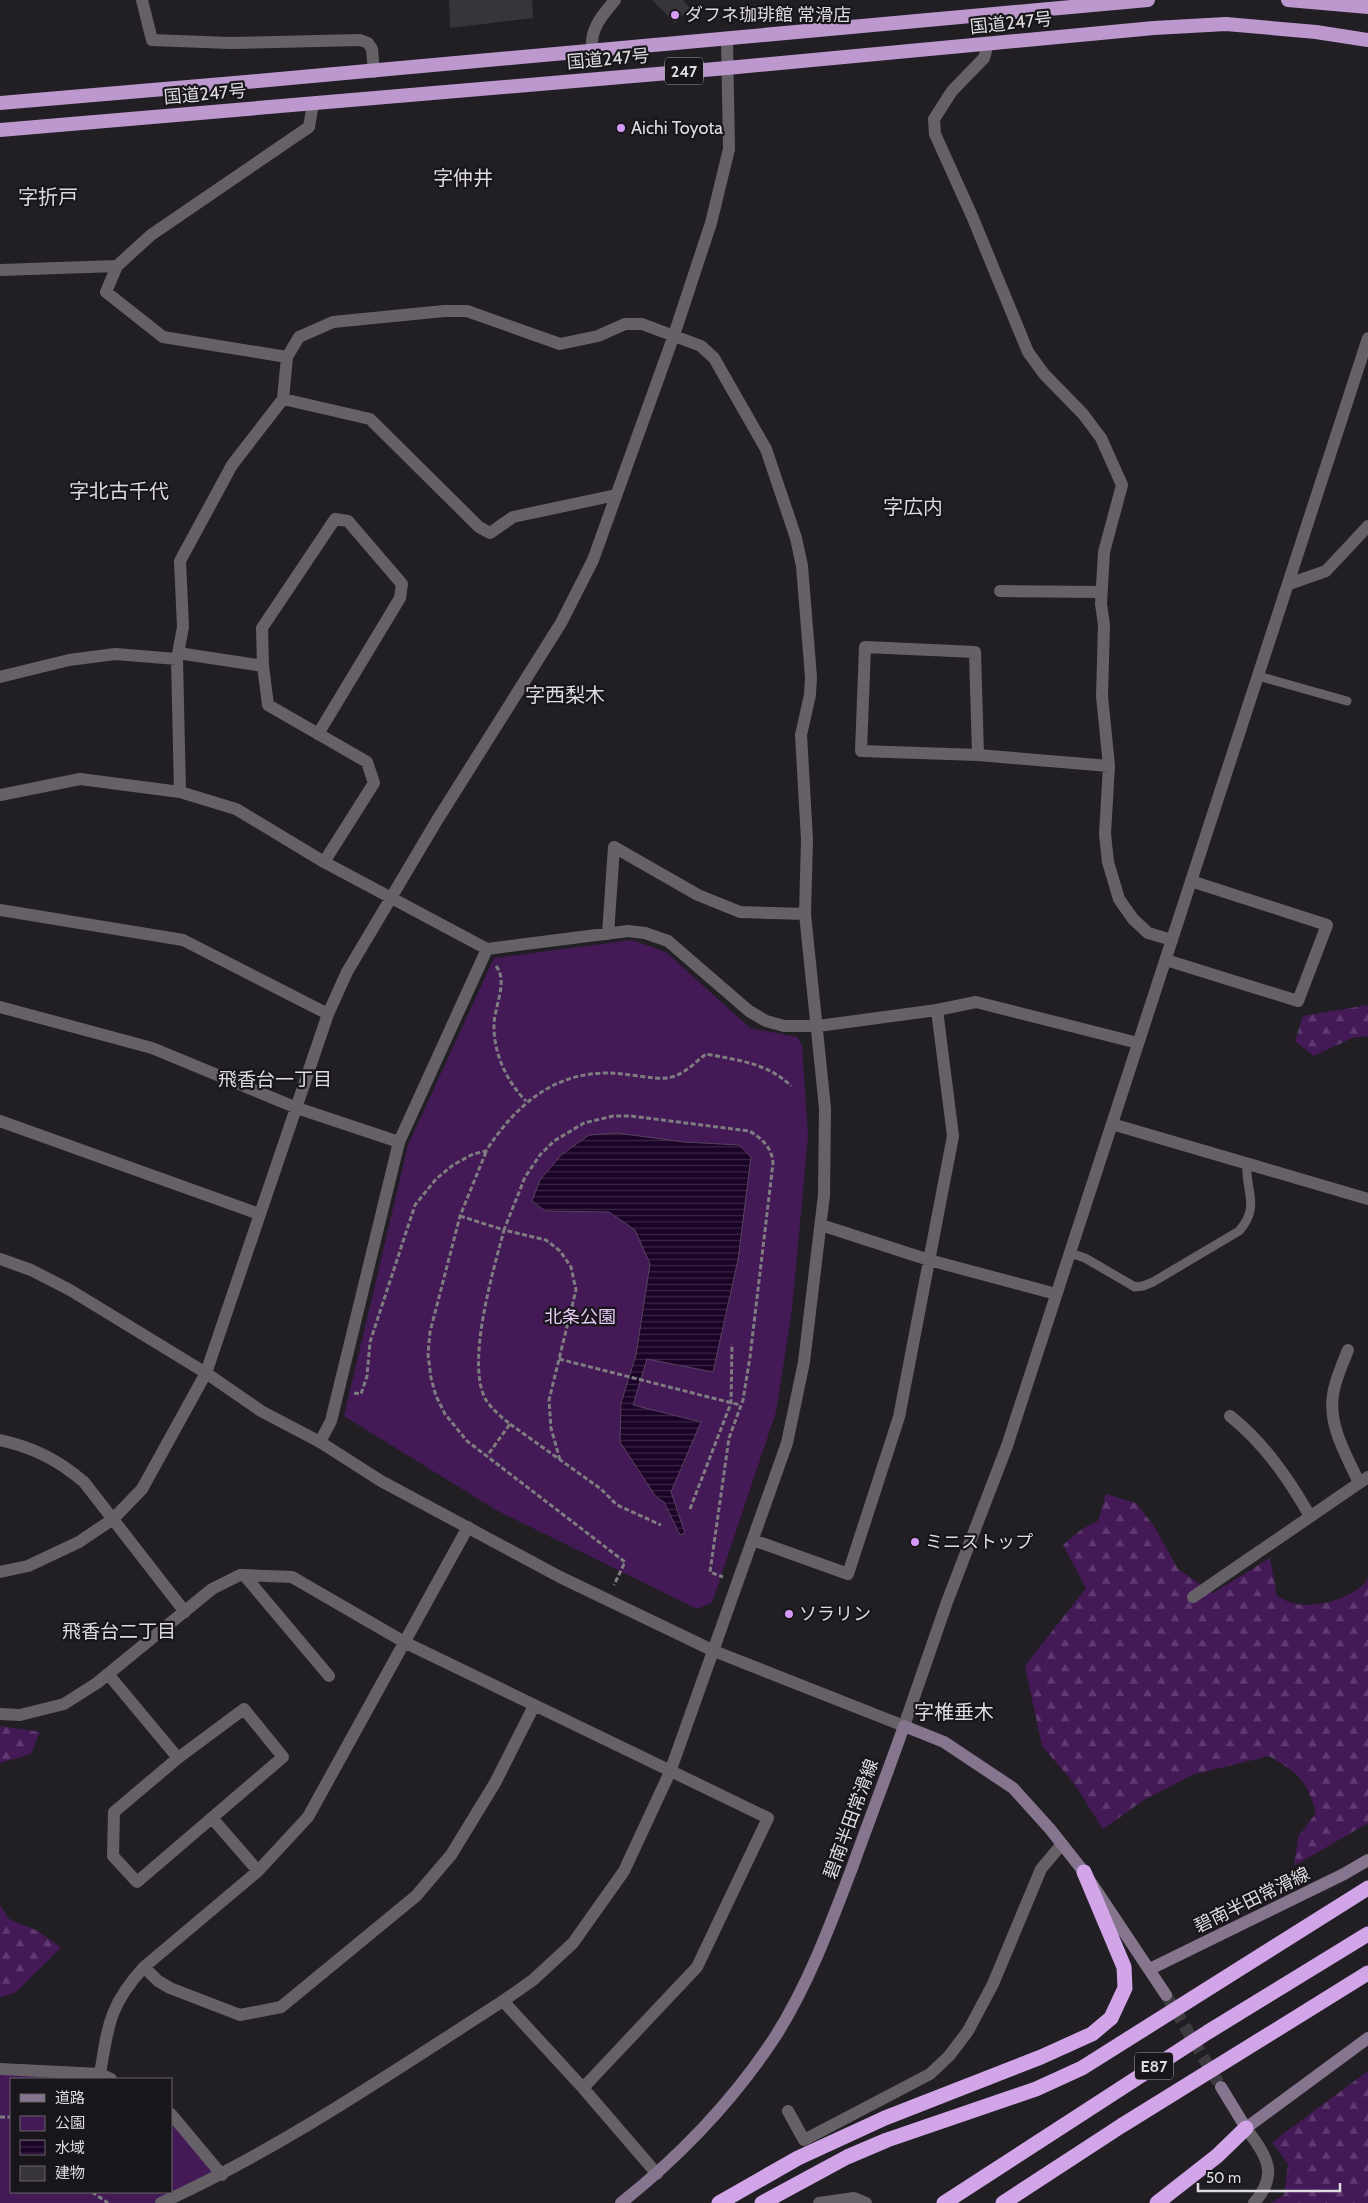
<svg xmlns="http://www.w3.org/2000/svg" width="1368" height="2203" font-family="Cabin,'Noto Sans JP',sans-serif">
  <style>
    .forest { fill: url(#forest-firs) }
    .park { fill: #431956 }
    .water { fill: url(#water-rules); stroke: #56435e }
    .building { fill: #38353a }
    .lines { fill: none; stroke-linecap: round; stroke-linejoin: round }
    .secondary-tunnel { stroke: #3e3b40; stroke-width: 12; stroke-dasharray: 12 6; stroke-linecap: butt }
    .path { stroke: #7f7c80; stroke-width: 3; stroke-dasharray: 5 2.5; stroke-linecap: butt }
    .service { stroke: #656167; stroke-width: 9 }
    .minor { stroke: #656167; stroke-width: 12 }
    .tertiary { stroke: #656167; stroke-width: 12 }
    .secondary { stroke: #85758e; stroke-width: 12 }
    .trunk { stroke: #bc98ce; stroke-width: 14 }
    .motorway { stroke: #d1a5e8; stroke-width: 15 }
    .poi-dot { fill: #d89af8; stroke: #19161b; stroke-width: 2 }
    .labels { text-anchor: middle; dominant-baseline: central; stroke-width: 4.5; stroke-linejoin: round; paint-order: stroke }
    .shield { fill: #19161b; stroke: #a3a1a4; stroke-width: 1 }
    .shield-label { font-size: 16px; font-weight: bold; fill: #dedcdf }
    .poi-label { font-size: 18px; fill: #dedcdf; stroke: #19161b; text-anchor: start }
    .street-label { font-size: 18px; fill: #dedcdf; stroke: #19161b }
    .park-label { font-size: 18px; fill: #e4c9f3; stroke: #19161b }
    .neighbourhood-label { font-size: 19px; fill: #dedcdf; stroke: #19161b }
    .quarter-label { font-size: 20px; fill: #dedcdf; stroke: #19161b }
  </style>
  <defs>
    <pattern id="forest-firs" width="22" height="20" patternUnits="userSpaceOnUse" patternTransform="scale(1.25)"><rect width="22" height="20" fill="#431956"/><path d="M5 1l3.5 6h-7zM16 11l3.5 6h-7z" fill="#5e3a6e"/></pattern>
    <pattern id="water-rules" width="6" height="5" patternUnits="userSpaceOnUse" patternTransform="scale(1.25)"><rect width="6" height="5" fill="#1b0227"/><path d="M0 2.5h6" fill="none" stroke="#3c2646"/></pattern>
  </defs>
  <rect width="100%" height="100%" fill="#221f24"/>
  <path class="forest" d="M1368 1005V1036L1352 1038 1314 1056 1295 1041 1303 1016Z
    M1106 1494 1136 1503 1154 1526 1178 1569 1213 1593 1270 1558 1277 1596C1283 1599 1289 1603 1296 1604 1319 1608 1354 1598 1368 1579V1823L1294 1866 1298 1837 1316 1813C1306 1779 1299 1774 1269 1756L1192 1775 1144 1800 1103 1829 1073 1782 1042 1746 1025 1666 1086 1588 1063 1545 1082 1529 1098 1521Z
    M0 1726 40 1732 31 1754 0 1763Z
    M0 1905 9 1919 38 1931 61 1948 15 1993 0 1997Z
    M1368 2071V2203H1271L1284 2195 1288 2164 1272 2142Z"/>
  <path class="park" d="M632 940 666 952 750 1028 797 1037 802 1045 808 1136 792 1310 776 1412 712 1603 697 1609 496 1510 344 1416 408 1145 494 958Z
    M0 2069 111 2079H11V2192H171V2114L222 2175 161 2203H0Z"/>
  <path class="water" d="M617 1133 684 1142 739 1145 751 1157 738 1260 713 1372 647 1359 633 1405 701 1422 671 1492 685 1533 680 1535 664 1502 656 1497 620 1442 621 1403 636 1355 650 1264 635 1230 609 1212 545 1211 532 1201 540 1180 561 1155 589 1135Z"/>
  <path class="building" d="M449 0H532L533 18 450 28Z
    M652 0H683L690 8 675 23Z"/>
  <g class="lines">
    <path class="secondary-tunnel" d="M1166 1995 1221 2087"/>
    <path class="path" d="M496 966C509 982 493 1009 494 1027 494 1054 507 1082 526 1101
      M486 1152 460 1216 430 1332 428 1354 431 1378 436 1396 445 1414 467 1441 625 1562 614 1585
      M460 1216 504 1230C494 1268 465 1364 486 1400 492 1409 501 1417 510 1424L487 1456
      M559 1359 740 1405
      M354 1393 361 1394 367 1376 370 1342 415 1205 436 1179 453 1165 473 1154 486 1151C515 1106 553 1072 610 1073 625 1073 655 1080 667 1078 683 1076 694 1063 706 1054 737 1060 768 1063 791 1086
      M510 1424 601 1489 617 1505 661 1525
      M560 1460 551 1428 549 1400 576 1290 571 1267 560 1251 546 1240 504 1230 525 1177 540 1155 554 1141 584 1123 613 1116H631L749 1131C762 1138 772 1148 773 1163L750 1357 743 1400 729 1438 710 1572 723 1577
      M690 1509 731 1403 732 1344
      M0 2117H11
      M92 2192 108 2203"/>
    <path class="service" d="M1258 676 1347 701
      M1070 1253 1085 1258 1135 1287 1143 1286 1153 1282 1239 1231C1261 1206 1245 1192 1247 1164"/>
    <path class="minor" d="M142 0 152 40 230 43 360 40 368 43 372 49 374 72
      M988 44 984 58 952 91 934 119 935 134 972 216 1028 352 1044 374 1083 414 1101 438 1122 485 1104 552 1101 604 1104 625 1102 696 1109 766 1105 834 1108 862 1119 899 1133 919 1148 933 1172 940
      M592 50C590 28 602 16 615 0
      M0 270 117 266
      M287 357 163 337 106 292 117 266 151 235 309 127 313 104
      M283 399 370 419 479 527 490 533 513 517 616 495
      M1000 591 1101 592
      M178 653 263 666 268 705 367 762 374 783 324 862
      M263 666 262 628 335 519 348 521 402 584 400 598 318 734
      M0 677 69 660 115 654 177 659
      M978 755 975 652 865 647 861 751 978 755 1109 766
      M180 792 177 659 183 627 180 561 232 465 283 399 287 357 299 337 333 322 444 311H467L560 344 598 336 625 324H642L701 346 714 358 766 449 796 538 802 566 811 677 810 695 801 735 807 840 805 914
      M0 795 80 779 180 792 236 809 324 862 487 949 628 931 645 933 668 941 749 1011 766 1021 784 1026H818L937 1010 976 1002 1138 1043
      M0 910 183 940 328 1014
      M608 934 614 847 698 895 740 912 805 914 825 1108 824 1195 804 1362 787 1443 670 1772 624 1871 573 1943 533 1980 503 2001 583 2088 657 2174
      M1166 960 1298 1001 1327 925 1191 881
      M0 1007 152 1048 297 1108 399 1142
      M0 1121 259 1214
      M821 1225 929 1260 1056 1294
      M1348 1350C1342 1365 1335 1380 1333 1395 1328 1426 1347 1456 1359 1483
      M1230 1416C1264 1443 1288 1478 1310 1516
      M0 1440C33 1447 58 1460 84 1482L185 1612
      M320 1442 331 1421 399 1142 487 949
      M753 1540 848 1574 899 1417 953 1136 937 1010
      M0 1572 28 1566 79 1542 113 1519 142 1489 206 1373 328 1014 347 972 436 822 561 623 593 560 674 335 711 223 729 149 727 41
      M244 1575 329 1676
      M1193 1597 1368 1477
      M108 1674 178 1758 244 1709 283 1757 137 1882 113 1856 114 1812 178 1758
      M0 1714 20 1715 64 1704 97 1683 212 1589 240 1575 292 1577 406 1643 768 1818 697 1967 583 2088
      M212 1818 258 1871
      M144 1967 158 1981 170 1988 240 2015 281 2007 416 1896 451 1855 495 1783 534 1706
      M100 2074C108 2026 109 2005 144 1967L258 1871 308 1817 468 1527
      M788 2111 804 2140 930 2074 949 2056 968 2031 993 1984 1041 1869 1062 1844
      M1246 2128C1266 2156 1280 2173 1254 2203
      M819 2203 854 2198 866 2203"/>
    <path class="tertiary" d="M1289 584 1326 571 1368 526
      M1112 1124 1368 1199
      M0 1259 31 1270 70 1290 206 1373 261 1411 320 1442 381 1481 560 1577 714 1651 904 1726 947 1602 1007 1446 1368 338
      M0 2069 100 2074 111 2079
      M171 2114 222 2175
      M161 2203C282 2148 392 2072 503 2001"/>
    <path class="secondary" d="M1150 1969 1344 1874 1368 1860
      M1221 2087 1246 2128 1368 2038
      M621 2203C680 2156 733 2101 775 2037 808 1985 830 1926 852 1868 869 1821 887 1774 904 1726L944 1742 1013 1788 1050 1829 1084 1872 1166 1995"/>
    <path class="trunk" d="M1288 0 1368 7
      M0 103C383 71 766 36 1148 0
      M0 130 727 68 1154 28 1226 24 1316 32 1368 40"/>
    <path class="motorway" d="M719 2203 798 2158 885 2118 1041 2057 1092 2034 1111 2018 1125 1988 1124 1967 1084 1872
      M762 2203 847 2157 887 2140 1036 2089 1082 2068 1368 1888
      M944 2203 1208 2032 1368 1934
      M1003 2203 1121 2126 1368 1973
      M1157 2203 1217 2156 1246 2128"/>
  </g>
  <g class="poi-dot">
    <circle cx="675" cy="15" r="5"/>
    <circle cx="621" cy="128" r="5"/>
    <circle cx="915" cy="1542" r="5"/>
    <circle cx="789" cy="1614" r="5"/>
  </g>
  <g class="labels">
    <g class="shield">
      <rect x="665" y="57.5" width="38" height="27" rx="4"/>
      <rect x="1135" y="2052.5" width="38" height="27" rx="4"/>
    </g>
    <g class="shield-label">
      <text x="684" y="71">247</text>
      <text x="1154" y="2066">E87</text>
    </g>
    <g class="poi-label">
      <text x="685" y="15">ダフネ珈琲館 常滑店</text>
      <text x="631" y="128">Aichi Toyota</text>
      <text x="925" y="1542">ミニストップ</text>
      <text x="799" y="1614">ソラリン</text>
    </g>
    <g class="street-label">
      <text transform="translate(1011 23) rotate(-6)">国道247号</text>
      <text transform="translate(608 59) rotate(-5)">国道247号</text>
      <text transform="translate(205 94) rotate(-5)">国道247号</text>
      <text transform="translate(851 1819) rotate(-70)">碧南半田常滑線</text>
      <text transform="translate(1252 1900) rotate(-26)">碧南半田常滑線</text>
    </g>
    <g class="park-label">
      <text x="580" y="1317">北条公園</text>
    </g>
    <g class="neighbourhood-label">
      <text x="275" y="1079">飛香台一丁目</text>
      <text x="119" y="1631">飛香台二丁目</text>
    </g>
    <g class="quarter-label">
      <text x="463" y="178">字仲井</text>
      <text x="48" y="197">字折戸</text>
      <text x="119" y="491">字北古千代</text>
      <text x="913" y="507">字広内</text>
      <text x="565" y="695">字西梨木</text>
      <text x="954" y="1712">字椎垂木</text>
    </g>
  </g>
  <rect x="10" y="2078" width="162" height="115" fill="#19161b" stroke="#686569"/>
  <rect x="20" y="2094" width="25" height="8" fill="#85758e" stroke="#686569"/>
  <text x="55" y="2103" font-size="15" fill="#dedcdf">道路</text>
  <rect x="20" y="2116" width="25" height="15" fill="#431956" stroke="#686569"/>
  <text x="55" y="2128" font-size="15" fill="#dedcdf">公園</text>
  <rect x="20" y="2140" width="25" height="15" fill="url(#water-rules)" stroke="#686569"/>
  <text x="55" y="2153" font-size="15" fill="#dedcdf">水域</text>
  <rect x="20" y="2166" width="25" height="15" fill="#38353a" stroke="#686569"/>
  <text x="55" y="2178" font-size="15" fill="#dedcdf">建物</text>
  <path d="M1198 2183v8h142v-8" fill="none" stroke="#dedcdf" stroke-width="2.5"/>
  <text x="1206" y="2183" font-size="15" fill="#dedcdf" stroke="#19161b" stroke-width="4" paint-order="stroke">50 m</text>
</svg>
